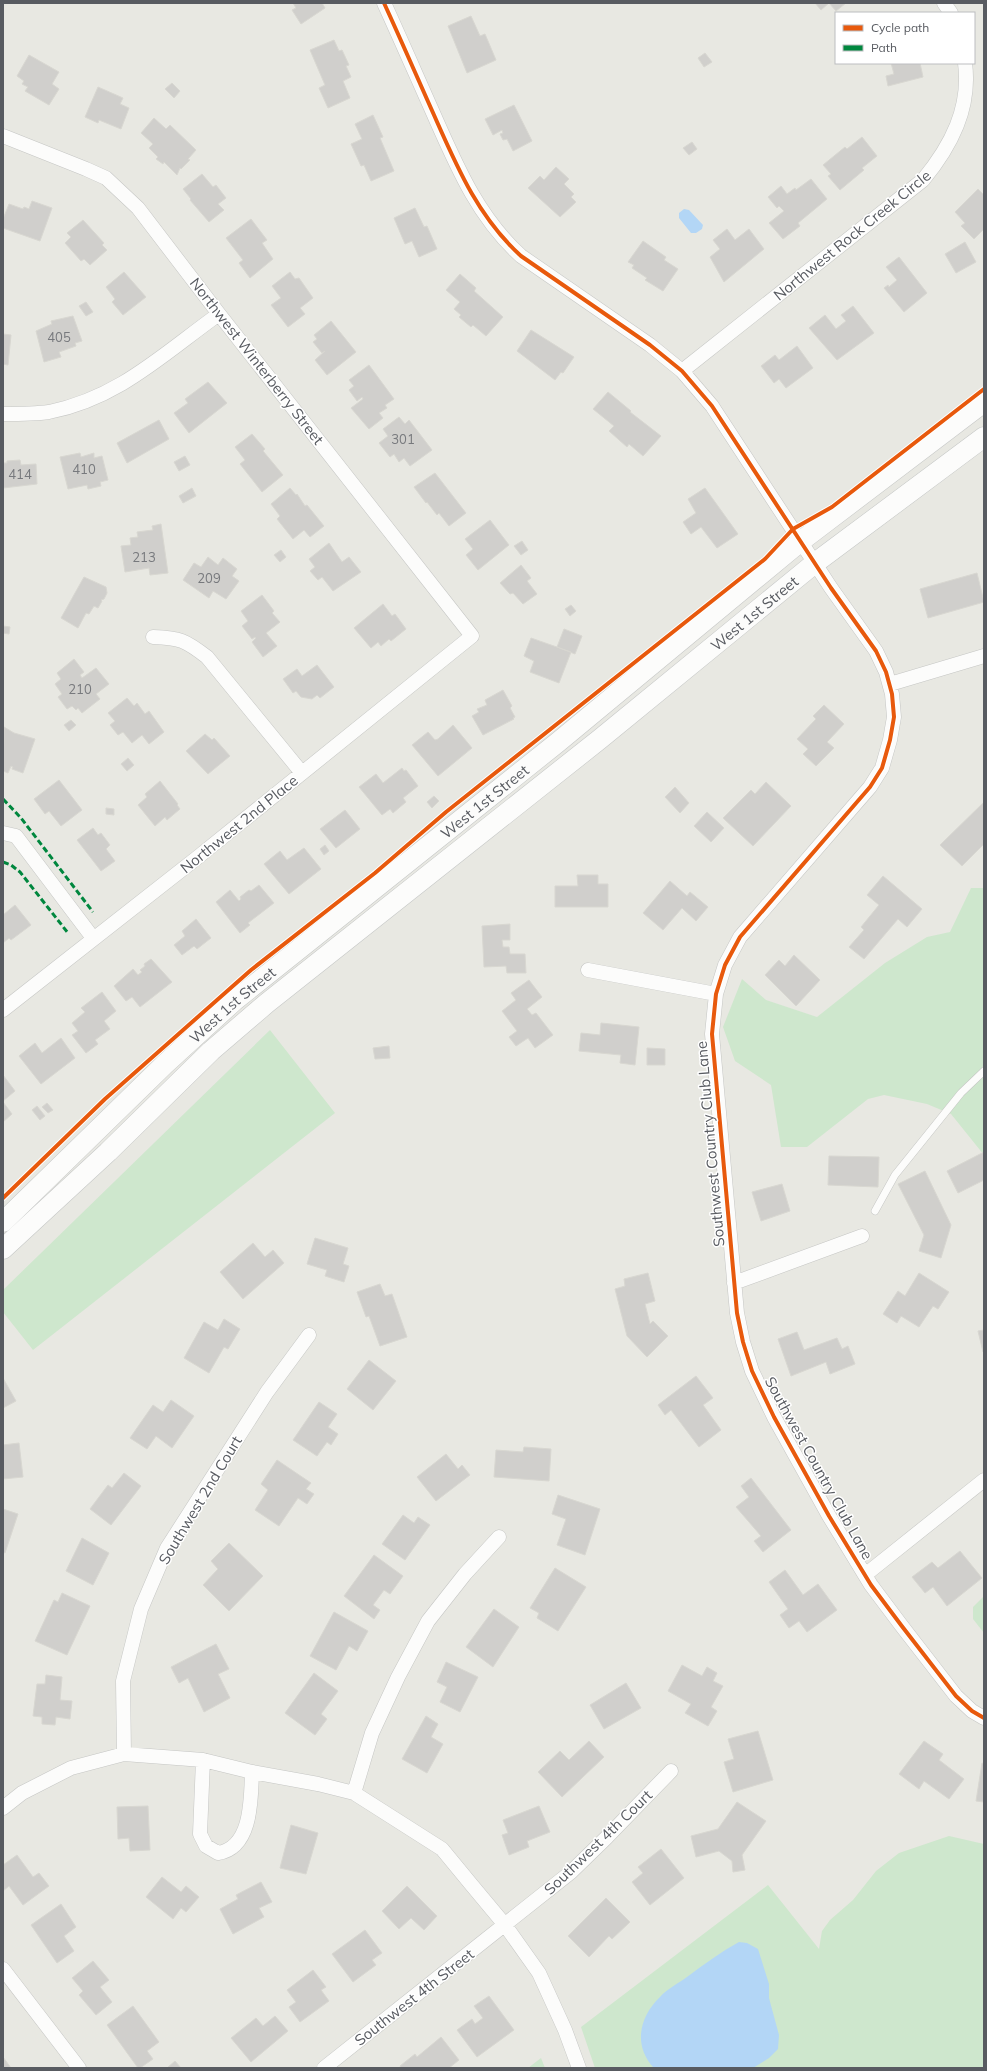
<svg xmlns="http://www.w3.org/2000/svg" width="987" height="2071" font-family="Mulish,sans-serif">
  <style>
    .green { fill: #cee7cd }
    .water { fill: #b3d6f6 }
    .building { fill: #d0cfcc; stroke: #d8d7d1 }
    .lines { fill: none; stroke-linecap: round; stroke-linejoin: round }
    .service-casing { stroke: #c5c6c4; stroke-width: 8 }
    .minor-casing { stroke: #c5c6c4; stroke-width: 15 }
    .secondary-casing { stroke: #c5c7c6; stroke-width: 21 }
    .service { stroke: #fcfcfb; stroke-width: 7 }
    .minor { stroke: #fcfcfb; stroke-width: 14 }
    .secondary { stroke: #fcfcfb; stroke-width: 20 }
    .quiet { stroke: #00873e; stroke-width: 3; stroke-dasharray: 6 3; stroke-linecap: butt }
    .cycleway-casing { stroke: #fff; stroke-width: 6 }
    .cycleway { stroke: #e8590c; stroke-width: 4 }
    .labels { text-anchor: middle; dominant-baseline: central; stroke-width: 3; stroke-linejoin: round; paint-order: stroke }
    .number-label { font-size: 13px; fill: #77797d }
    .street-label { font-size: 15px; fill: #585b61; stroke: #fff }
  </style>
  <rect width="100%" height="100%" fill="#e8e8e2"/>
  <path class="green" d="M971 888H984V1155L951 1114 927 1104 884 1095 868 1099 807 1147H781L771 1085 735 1061 723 1027 742 979 766 1000 817 1017 885 963 927 937 950 932Z
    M270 1030 335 1113 33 1350 3 1312V1290Z
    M984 1596V1633L973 1619V1607Z
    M949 1836 984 1844V2068H595L581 2027 768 1885 819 1949 822 1931 830 1920 853 1900 876 1871 899 1853Z
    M541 2058 545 2068H528Z"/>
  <path class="water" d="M684 209 689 210 703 225 702 229 696 233H691L679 218V213Z
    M739 1942 747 1943 758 1949 769 1984V1998L779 2035 778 2049 769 2058 753 2068H654C633 2046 639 2017 660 1997 667 1989 679 1983 687 1977 704 1964 721 1952 739 1942Z"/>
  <path class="building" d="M293 3H322L325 8 301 24 292 10 296 8Z
    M815 3H846L836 11 829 3 821 10Z
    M471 16 480 36 485 34 496 60 467 73 448 26Z
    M334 40 339 51 342 50 349 65 346 66 351 77 343 81 350 98 328 108 319 88 325 85 310 50Z
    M705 53 712 62 704 67 698 58Z
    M29 55 59 72 52 84 59 89 49 105 25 91 28 87 22 84 24 81 17 76Z
    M891 63H920L923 77 888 86 886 76 894 74Z
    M172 83 180 91 174 98 165 89Z
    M98 87 123 98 120 104 129 108 121 129 99 120 98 123 85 117Z
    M514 105 532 141 513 151 507 139 503 140 500 134 503 133 502 130 493 135 485 119Z
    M373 115 383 137 380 138 394 171 371 181 364 165 361 166 351 144 362 139 355 124Z
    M154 118 166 129 170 125 196 150 188 159 190 160 181 169 180 168 177 175 164 162 163 164 156 159 158 157 149 148 153 144 141 133Z
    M862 137 877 156 862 168 864 170 840 190 828 176 831 174 823 165 845 147 847 149Z
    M692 142 697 149 689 155 683 148Z
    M556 167 569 179 564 184 574 194 571 197 576 202 560 217 528 188 540 176 544 180Z
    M202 174 213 187 216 185 226 198 218 204 224 210 209 222 190 200 191 199 183 189Z
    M811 179 827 199 798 223 800 226 783 239 769 223 784 211 779 206 777 208 768 197 781 186 787 194 795 188 796 190Z
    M978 189 984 195V229L974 239 961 226 965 223 955 212Z
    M32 201 52 208 40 241 3 228V219L9 204 23 209 24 207 29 209Z
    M415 208 424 227 427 226 437 249 419 257 412 241 405 244 394 218Z
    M251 219 267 240 262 243 273 259 250 278 239 263 243 260 226 238Z
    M83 220 104 243 102 245 107 250 90 265 84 259 81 261 65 243 71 237 67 233Z
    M727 229 735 240 749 229 764 249 724 282 710 257 720 249 713 240Z
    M643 241 666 257 664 260 678 269 663 291 645 280 647 278 632 268 634 265 628 262Z
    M965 242 976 262 956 273 945 254Z
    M899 257 927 293 904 312 884 288 888 285 889 287 897 280 886 267Z
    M124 272 146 297 123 315 112 302 115 299 106 287Z
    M290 272 295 279 299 278 313 298 300 308 305 314 288 327 271 305 281 298 272 286Z
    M460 274 476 288 474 291 503 317 486 336 473 325 471 327 459 317 461 315 454 309 460 302 446 290Z
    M86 302 93 312 86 316 79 306Z
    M853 306 874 333 837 360 809 328 825 315 836 329 846 321 841 315Z
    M73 316 82 341 75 343 76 346 59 352 61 357 44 362 36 331 52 324 51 321Z
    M331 321 356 352 327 375 315 360 325 351 322 353 313 342 317 339 314 335Z
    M531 330 574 357 563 373 561 372 555 380 517 351Z
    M3 334 11 335 8 365 3 364Z
    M797 346 813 368 786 388 779 379 774 383 761 366 775 355 779 360Z
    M369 365 394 399 385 405 387 408 379 413 383 418 369 429 351 408 363 399 362 397 357 401 349 390 354 386 349 380Z
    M208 382 227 403 189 433 174 413 188 403 185 399Z
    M608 392 631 411 630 412 661 436 643 456 629 444 627 447 609 431 614 426 593 409Z
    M399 417 405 424 409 420 432 450 410 466 404 458 399 462 394 454 390 457 379 443 388 436 383 429Z
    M159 420 169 439 127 463 117 443Z
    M252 434 265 449 263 451 283 475 262 492 240 464 245 460 235 447Z
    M80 453 81 457 94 453V458L102 456 108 480 100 482 101 486 88 489 87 485 68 489 60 457Z
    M185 456 190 465 179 471 174 462Z
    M20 460 21 465 36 464 37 484 3 488V463H7V461Z
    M435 473 466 513 449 526 439 513 437 515 427 502 426 503 414 487Z
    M192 488 196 496 183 503 179 496Z
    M290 488 296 495 297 494 305 506 307 505 324 526 310 537 304 530 293 539 277 519 280 516 271 504Z
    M705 488 738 534 717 548 701 527 691 534 683 522 696 513 688 499Z
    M490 520 509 545 478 570 466 555 473 549 465 539Z
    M161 524 168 573 150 575 149 568 125 572 121 546 131 545 130 538 138 537 137 532 153 530 152 526Z
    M522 541 528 550 521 555 514 546Z
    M329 543 342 562 349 557 361 572 333 591 322 577 318 580 310 571 315 567 309 559Z
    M281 550 286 557 280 562 274 555Z
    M208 557 218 565 223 558 237 569 232 576 239 581 226 599 213 591 209 598 183 580 194 563 201 567Z
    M521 565 531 578 527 581 537 594 523 604 513 593 510 594 500 583Z
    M977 573 984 602 928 618 920 589Z
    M84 577 106 587 107 593 104 599 101 600 102 601 98 608 94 606 89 614 86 613 78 628 61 618Z
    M262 595 274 611 272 613 280 622 266 633 277 646 263 657 252 642 256 638 255 637 252 639 242 626 248 621 241 611Z
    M383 604 392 616 395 614 406 629 391 641 389 639 381 646 378 642 371 648 354 628Z
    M571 605 576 611 570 616 565 609Z
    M3 626 10 627 9 634 3 633Z
    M564 629 582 636 575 654 557 647Z
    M531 638 571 652 559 683 530 672 534 661 524 656Z
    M74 659 84 672 80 675 82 678 96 668 109 684 96 694 100 699 82 713 78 708 76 710 72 706 67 709 58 697 62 694 55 684 61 679 57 673Z
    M317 665 334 687 320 698 317 695 312 699 301 697 296 691 293 693 283 679 297 669 302 676Z
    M503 690 512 706 510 708 515 717 513 718 514 719 483 735 472 716 479 712 477 709 487 705 485 700Z
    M127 698 134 706 137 703 145 714 149 711 164 732 149 744 142 735 132 743 123 732 118 735 110 725 115 721 108 713Z
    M824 705 844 724 827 742 834 748 816 766 803 754 808 749 797 739 816 719 813 716Z
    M71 720 76 725 69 731 64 725Z
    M453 725 472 748 438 776 412 745 428 732 435 740 438 739Z
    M4 727 14 733 35 739 23 773 12 769 13 767 11 766 8 773 3 771Z
    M205 734 212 740 214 738 230 756 208 774 186 751Z
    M128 758 134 765 127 771 121 764Z
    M402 768 404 771 406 770 418 786 403 798 406 802 393 813 390 809 382 815 359 787 376 774 383 783Z
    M59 780 82 810 61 826 49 811 45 814 34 799Z
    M160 781 178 804 177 805 180 809 167 820 165 817 155 826 138 805 147 797 145 794Z
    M766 782 791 806 753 846 723 818 751 790 755 794Z
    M675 787 689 803 680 813 665 797Z
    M434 796 439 801 432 808 427 802Z
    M984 802V844L962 866 940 845Z
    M106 808 114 809V815L106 814Z
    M345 810 360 829 336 848 320 829Z
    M707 812 724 828 711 842 694 826Z
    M93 828 98 835 101 833 110 845 106 849 115 861 101 871 77 840Z
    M325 845 329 851 324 855 320 849Z
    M304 848 321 869 289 894 264 864 280 851 287 860Z
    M577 875H598V884H608V907H555V886H578Z
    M883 876 922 909 907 927 898 919 864 959 849 947 864 930 861 927 879 905 867 895Z
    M670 881 687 896 690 892 708 907 696 921 682 908 663 930 643 913Z
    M259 885 274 903 248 923 250 925 240 933 216 902 230 890 239 901 241 899 240 897 249 890 251 891Z
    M15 905 31 925 11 940 9 938 3 943V915Z
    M196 919 211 938 197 949 194 946 182 955 174 945 185 936 182 931Z
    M510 924V940H502L503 947H509L510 954H525L526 973H507L506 966 484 967 482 926Z
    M794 955 820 980 796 1006 765 975 779 960 785 966Z
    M151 959 172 982 140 1007 132 997 126 1001 114 986 133 969 138 975 142 972 140 970 145 966 144 964Z
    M529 980 542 997 527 1009 532 1015 536 1013 553 1035 535 1048 528 1038 516 1046 509 1037 517 1031 502 1011 516 1000 511 993Z
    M102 992 116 1011 104 1021 110 1029 95 1040 98 1044 86 1053 72 1035 78 1031 72 1023 85 1012 81 1008Z
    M601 1023 639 1027 635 1065 620 1063 621 1055 579 1051 581 1033 600 1035Z
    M61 1038 75 1058 41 1084 19 1056 35 1043 42 1053Z
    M389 1046 390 1058 375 1059 373 1048Z
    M647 1048 665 1049V1065H647Z
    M3 1075 15 1091 3 1101Z
    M3 1102 12 1114 3 1122Z
    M47 1103 53 1110 48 1113 42 1107Z
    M37 1106 45 1116 40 1120 32 1110Z
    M984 1152V1180L958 1193 947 1171Z
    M829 1156 879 1157 878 1187 828 1185Z
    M925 1171 951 1225 941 1258 919 1251 924 1235 898 1184Z
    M782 1184 790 1211 761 1221 752 1192Z
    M315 1238 348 1248 343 1264 349 1266 344 1282 325 1276 327 1270 307 1264Z
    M253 1243 265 1257 273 1250 284 1263 243 1299 220 1272Z
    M648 1273 655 1301 645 1304 650 1324 653 1321 668 1336 647 1357 627 1336 615 1289 625 1286 624 1279Z
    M919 1273 949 1292 938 1309 933 1306 919 1327 901 1316 897 1323 883 1314 898 1291 905 1296Z
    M380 1284 385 1296 392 1294 407 1337 380 1346 369 1316 366 1317 357 1292Z
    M224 1319 240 1329 228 1349 224 1347 209 1373 184 1358 204 1322 218 1330Z
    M984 1330V1352H983L978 1331Z
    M797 1332 804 1350 837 1338 842 1349 848 1346 855 1364 830 1374 826 1362 791 1376 778 1339Z
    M369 1360 396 1381 373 1410 347 1389Z
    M696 1376 713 1398 703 1405 721 1430 699 1447 671 1410 665 1415 658 1405Z
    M3 1378 16 1401 3 1408Z
    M171 1400 194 1416 172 1448 156 1436 147 1449 130 1438 153 1405 163 1412Z
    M319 1402 337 1414 328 1427 338 1434 331 1445 327 1442 317 1456 293 1440Z
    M19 1443 23 1477 3 1479V1445Z
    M524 1447 551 1449 549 1481 494 1477 496 1450 523 1452Z
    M446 1454 458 1469 462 1465 470 1475 436 1501 417 1477Z
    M277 1460 311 1483 306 1489 314 1494 307 1504 298 1498 279 1526 255 1510 268 1490 261 1484Z
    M124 1473 141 1486 111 1525 90 1509 108 1485 112 1488Z
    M751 1478 791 1530 763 1552 754 1541 761 1536 736 1507 749 1497 741 1486Z
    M558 1495 600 1509 585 1555 557 1545 566 1519 552 1514Z
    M3 1509 18 1514 5 1553 3 1552Z
    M403 1515 414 1523 418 1517 430 1525 405 1560 382 1544Z
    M82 1538 109 1553 93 1585 66 1571Z
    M229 1543 263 1576 229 1611 203 1585 218 1569 211 1561Z
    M960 1551 982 1578 947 1606 933 1587 925 1593 912 1577 932 1562 938 1568Z
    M374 1555 403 1576 390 1594 384 1590 373 1605 380 1610 374 1619 344 1596Z
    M555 1568 586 1587 558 1631 537 1618 539 1613 530 1608Z
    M785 1570 803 1595 818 1584 837 1610 807 1632 799 1621 789 1628 780 1615 788 1609 769 1582Z
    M62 1593 90 1606 67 1655 35 1641 54 1600 58 1602Z
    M494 1609 519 1627 493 1667 466 1647Z
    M334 1612 368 1631 357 1651 349 1646 336 1670 310 1656Z
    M216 1644 229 1669 218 1674 230 1698 204 1712 188 1678 179 1683 171 1667Z
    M446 1662 478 1677 460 1712 440 1702 447 1687 437 1682Z
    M682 1665 702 1676 707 1667 717 1673 713 1681 723 1686 711 1707 717 1711 708 1726 685 1713 691 1704 668 1691Z
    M314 1673 338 1691 321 1714 327 1719 315 1735 285 1713Z
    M46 1675 62 1677 60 1700 72 1701 70 1719 56 1717 55 1725 42 1724V1717L33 1716 37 1684H45Z
    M626 1683 641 1708 604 1729 590 1705Z
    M426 1716 438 1724 431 1737 443 1744 427 1773 402 1759Z
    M758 1731 773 1780 733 1792 724 1762 734 1759 728 1739Z
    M589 1741 604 1757 562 1797 538 1772 560 1751 569 1760Z
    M924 1741 943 1754 939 1760 964 1779 949 1799 924 1781 919 1789 899 1774Z
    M982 1763 984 1764V1802L976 1801Z
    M737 1802 766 1821 742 1855 745 1870 733 1872 732 1861 719 1851 696 1857 691 1836 718 1829Z
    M148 1806 150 1850 130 1851 129 1838 118 1839 117 1807Z
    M539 1806 550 1832 527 1841 529 1847 509 1855 502 1835 508 1833 503 1820Z
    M291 1825 318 1833 306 1874 280 1868Z
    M661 1849 684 1878 650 1905 632 1882 643 1873 638 1867Z
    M17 1855 33 1877 39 1873 49 1886 23 1905 9 1886 3 1891V1865Z
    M162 1877 181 1892 186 1886 199 1897 186 1912 181 1908 173 1919 146 1897Z
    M261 1882 272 1902 259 1908 264 1917 233 1934 220 1909 238 1899 236 1895Z
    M407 1886 437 1916 424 1930 411 1918 399 1929 382 1911Z
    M606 1898 630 1922 612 1939 609 1936 589 1957 568 1936Z
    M61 1904 76 1927 64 1936 74 1951 57 1963 31 1925Z
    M365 1930 382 1953 372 1960 376 1965 353 1982 332 1954Z
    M93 1961 109 1980 100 1987 112 2002 96 2015 79 1995 83 1991 72 1978Z
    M313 1970 326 1987 321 1990 329 2001 300 2022 289 2007 296 2002 287 1990Z
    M489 1996 514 2030 477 2057 457 2030 472 2019 475 2024 483 2018 474 2006Z
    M133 2006 159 2042 147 2051 153 2059 140 2068H138L107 2025Z
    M275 2016 288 2031 251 2062 231 2038 256 2018 263 2026Z
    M441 2037 459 2060 449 2068H401L400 2066 415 2054 417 2057Z
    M3 2057 11 2068H3Z
    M175 2061 181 2068H167Z"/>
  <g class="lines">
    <g class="service-casing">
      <path id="service" d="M875 1211 895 1175 961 1093 984 1071"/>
    </g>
    <g class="minor-casing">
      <path id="minor" d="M384 3C401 40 417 77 434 115 457 167 478 217 521 256L650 345 682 371 712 406 831 588 876 651 886 672 892 694 894 717 890 740 882 768 870 787 740 937 725 965 716 994 712 1034 737 1313 743 1342 752 1371 774 1417 829 1516 871 1585 901 1625 956 1696 972 1711 984 1718
        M944 3 951 13
        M3 136 86 169 106 178 138 208 219 314 472 636 198 857 3 1010
        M682 371 923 180C951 146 971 108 965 63
        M3 414C18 414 34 414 49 412 119 398 163 354 219 314
        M153 637C180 638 185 640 207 657L302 773
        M890 684 984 656
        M3 833 16 836 93 938
        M588 970 716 994
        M734 1283 862 1236
        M865 1575 984 1480
        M124 1754 123 1681 141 1609 167 1548 267 1392 309 1335
        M203 1760 200 1834 206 1846 218 1853C252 1848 251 1799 252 1772
        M354 1793 372 1733 398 1677 428 1621 465 1574 499 1537
        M3 1808 22 1793 71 1768 124 1754 203 1760 252 1772 318 1784 354 1793 442 1849 470 1883 505 1925 539 1973 565 2030 579 2068
        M3 1969 79 2068
        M324 2068 571 1872 607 1837 671 1771"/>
    </g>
    <g class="secondary-casing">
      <g id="secondary">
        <path id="s1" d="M3 1222 165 1064 234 1001 557 743 801 541 984 402"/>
        <path id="s2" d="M3 1249 108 1152 211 1051 267 1003 600 739 815 563 984 437"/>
      </g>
    </g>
    <use href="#service" class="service"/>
    <use href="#minor" class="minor"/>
    <use href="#secondary" class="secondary"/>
    <path class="quiet" d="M3 799 21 818 93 912
      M3 862 11 865 20 872 68 933"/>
    <g class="cycleway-casing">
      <path id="cycleway" d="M384 3C401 40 417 77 434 115 457 167 478 217 521 256L650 345 682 371 712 406 831 588 876 651 886 672 892 694 894 717 890 740 882 768 870 787 740 937 725 965 716 994 712 1034 737 1313 743 1342 752 1371 774 1417 829 1516 871 1585 901 1625 956 1696 972 1711 984 1718
        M3 1198 105 1099 251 970 375 873 446 812 765 559 793 529 832 507 984 389"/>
    </g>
    <use href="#cycleway" class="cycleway"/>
  </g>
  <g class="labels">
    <g class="number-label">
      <text x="59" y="337">405</text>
      <text x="403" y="439">301</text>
      <text x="84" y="469">410</text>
      <text x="20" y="474">414</text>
      <text x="144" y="557">213</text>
      <text x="209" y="578">209</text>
      <text x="80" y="689">210</text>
    </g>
    <g class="street-label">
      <text transform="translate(852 235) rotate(-39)">Northwest Rock Creek Circle</text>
      <text transform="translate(257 361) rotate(52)">Northwest Winterberry Street</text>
      <text stroke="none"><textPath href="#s2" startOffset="985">West 1st Street</textPath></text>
      <text stroke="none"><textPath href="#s1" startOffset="640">West 1st Street</textPath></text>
      <text transform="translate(239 824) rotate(-39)">Northwest 2nd Place</text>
      <text stroke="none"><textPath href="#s1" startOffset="316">West 1st Street</textPath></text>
      <text transform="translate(710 1144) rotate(-95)">Southwest Country Club Lane</text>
      <text transform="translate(819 1468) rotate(61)">Southwest Country Club Lane</text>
      <text transform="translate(200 1500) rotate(-59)">Southwest 2nd Court</text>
      <text transform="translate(598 1842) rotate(-44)">Southwest 4th Court</text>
      <text transform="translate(414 1997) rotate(-38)">Southwest 4th Street</text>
    </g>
  </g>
  <rect width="987" height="2071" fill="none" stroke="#585b61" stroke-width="8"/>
  <rect x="835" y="12" width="140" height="52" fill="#ffffff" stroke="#bcbdc0"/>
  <rect x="843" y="25" width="20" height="6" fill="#e8590c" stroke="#bcbdc0"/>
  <text x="871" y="32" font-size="12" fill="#585b61">Cycle path</text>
  <rect x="843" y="45" width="20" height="6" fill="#00873e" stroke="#bcbdc0"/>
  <text x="871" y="52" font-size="12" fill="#585b61">Path</text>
</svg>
